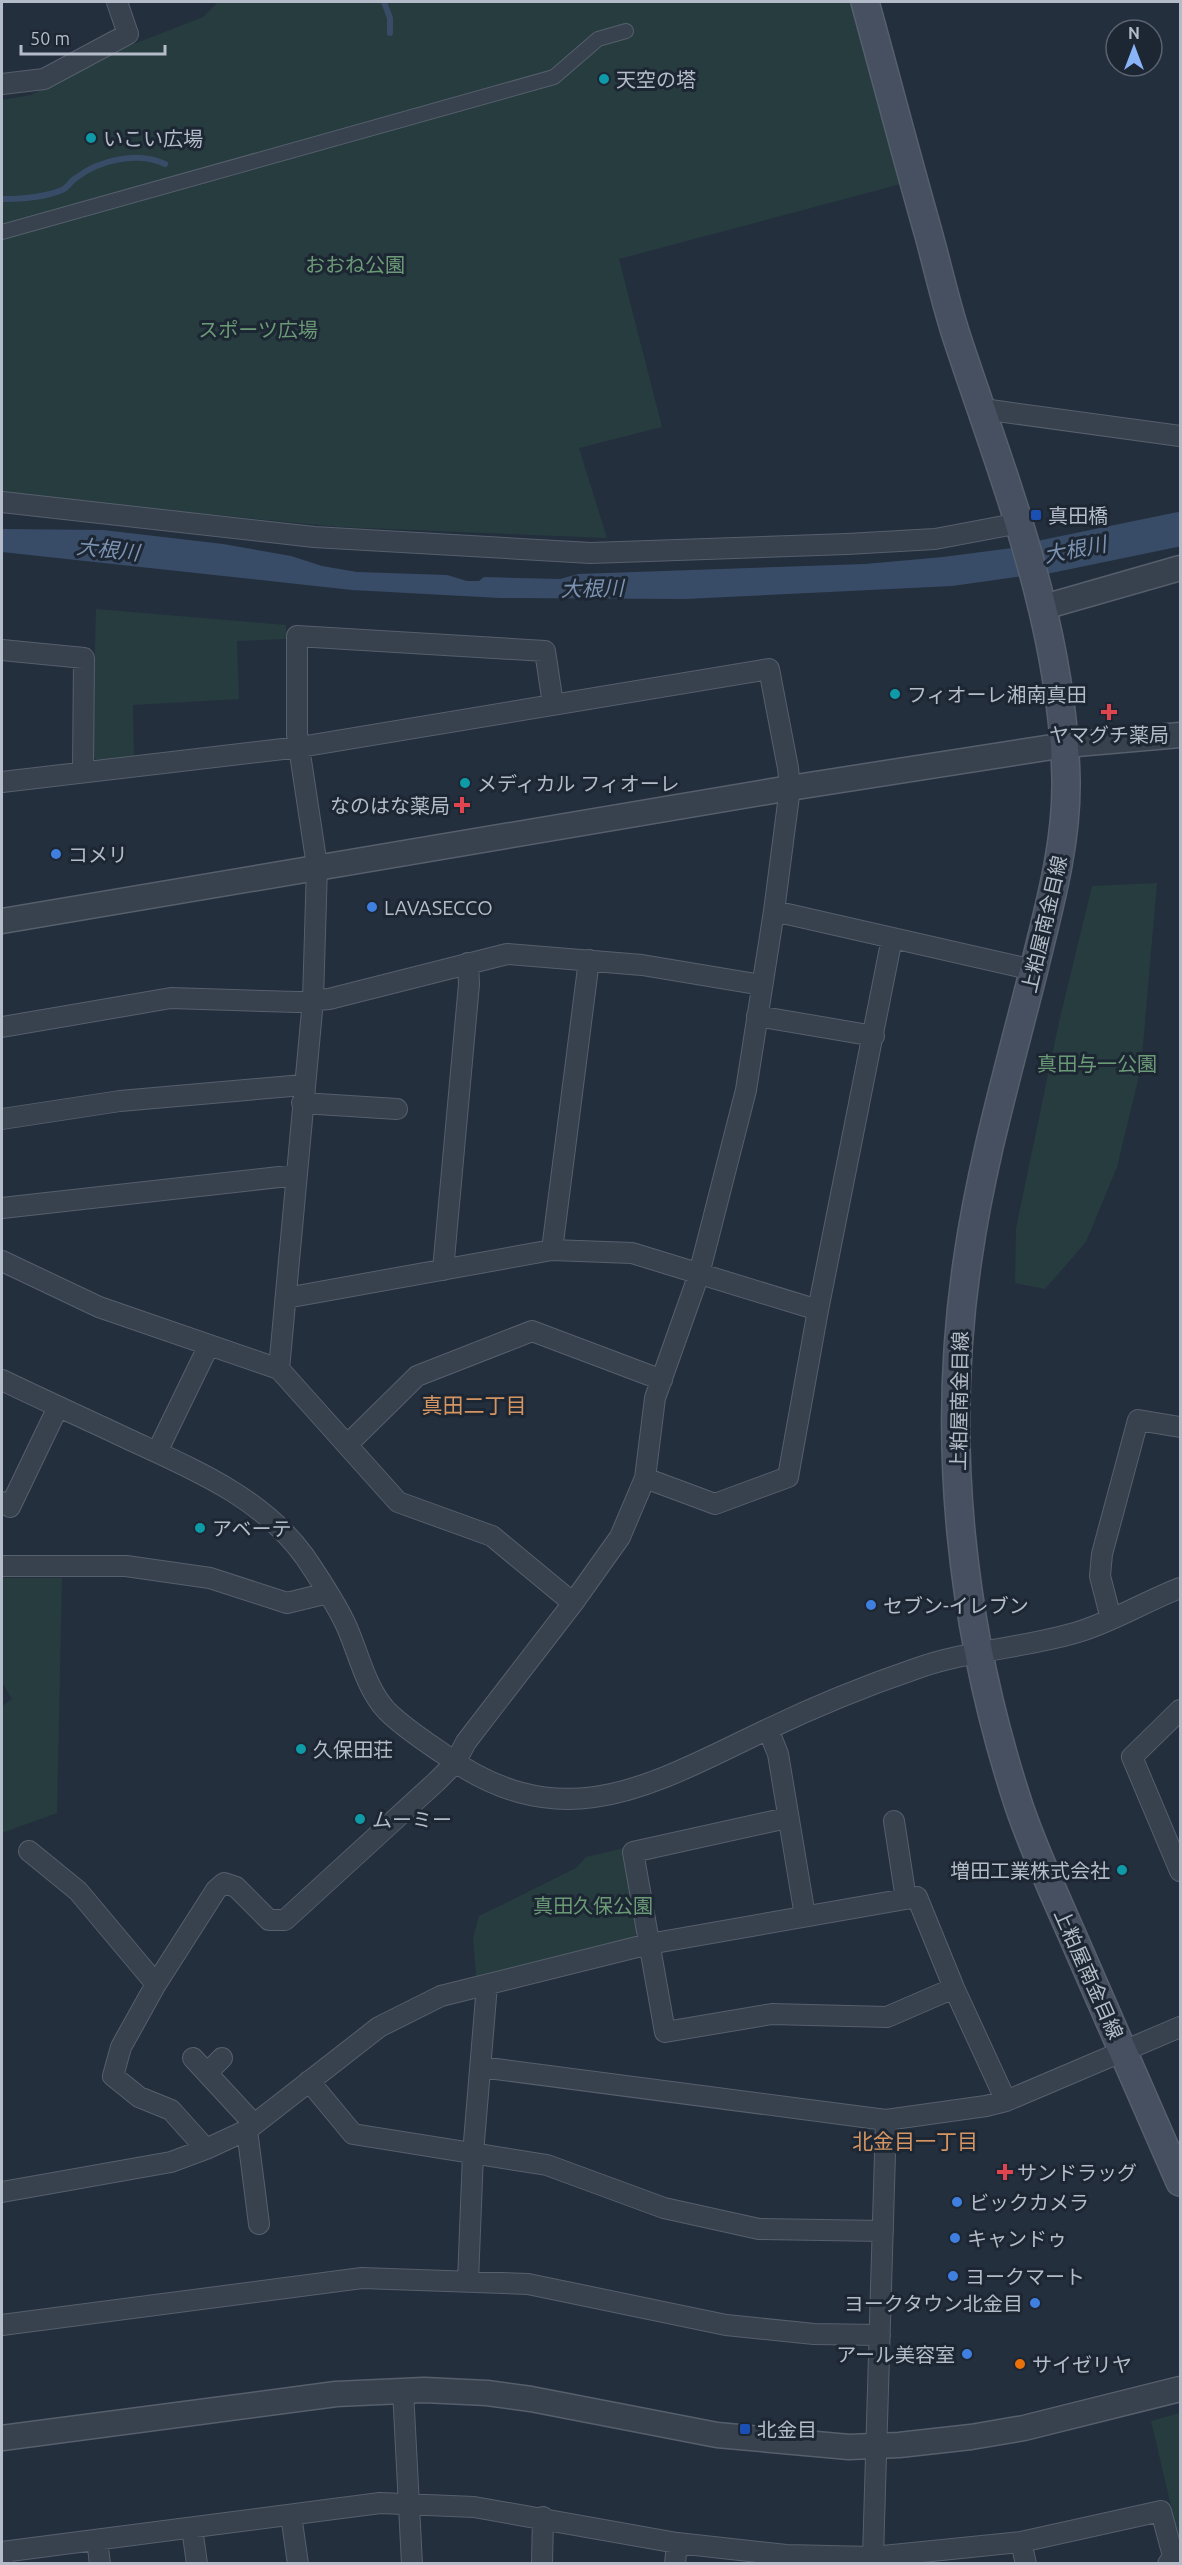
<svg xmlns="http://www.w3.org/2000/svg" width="1182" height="2565" font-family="Ubuntu,'Noto Sans JP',sans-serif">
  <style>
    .green { fill: #263c3f }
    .water { fill: #394c67; fill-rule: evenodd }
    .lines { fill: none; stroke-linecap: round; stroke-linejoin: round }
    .stream { stroke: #394c67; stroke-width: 6 }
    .river { stroke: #394c67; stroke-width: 34 }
    .pedestrian-casing { stroke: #565f6c; stroke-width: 16 }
    .minor-casing { stroke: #565f6c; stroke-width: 22 }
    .tertiary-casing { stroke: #565f6c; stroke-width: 27 }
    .secondary-casing { stroke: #565f6c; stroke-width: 30 }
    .pedestrian { stroke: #38414e; stroke-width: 14 }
    .minor { stroke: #38414e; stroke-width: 20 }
    .tertiary { stroke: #38414e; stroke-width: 24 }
    .secondary { stroke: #465061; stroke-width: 27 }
    .culture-dot { fill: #0f9aa8; stroke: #1d2633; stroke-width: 2 }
    .transit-dot { fill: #1a4fb4; stroke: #1d2633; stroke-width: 2 }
    .health-dot { fill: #e0444e; stroke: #1d2633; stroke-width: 2 }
    .shop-dot { fill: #3f7fe0; stroke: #1d2633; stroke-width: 2 }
    .food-dot { fill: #e8710a; stroke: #1d2633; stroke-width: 2 }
    .labels { text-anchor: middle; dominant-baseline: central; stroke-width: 6; stroke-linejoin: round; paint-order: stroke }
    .poi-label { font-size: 20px; fill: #b4bcc9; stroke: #1d2633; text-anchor: start }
    .park-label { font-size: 20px; fill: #6b9a76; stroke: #1d2633 }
    .street-label { font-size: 20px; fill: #b4bcc9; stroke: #1d2633 }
    .water-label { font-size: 21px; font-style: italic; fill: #7c92b1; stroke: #1d2633 }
    .neighbourhood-label { font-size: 21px; fill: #d59563; stroke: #1d2633 }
  </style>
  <rect width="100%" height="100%" fill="#242f3e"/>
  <path class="green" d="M218 2H854L901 184 619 259 662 427 579 448 607 538 339 527 2 494V100L31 95 116 51 203 17Z
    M96 609 286 625V639L237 641 239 699 133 705 134 757 97 760 92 756Z
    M1157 883 1141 1068 1117 1167 1086 1242 1045 1289 1015 1283 1016 1228 1059 1022 1092 886Z
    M2 1578H62L57 1813 2 1833V1706L12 1699 2 1682Z
    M624 1848 638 1923V1931L634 1937 476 1977 473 1937 479 1916 576 1868 586 1857Z
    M1180 2413V2544L1151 2421Z"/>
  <path class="water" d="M1180 516V541L1059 571 952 586 685 599 500 598 352 590 2 552V529L103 530 223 544 291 556 322 566 357 572 447 575 467 581H479L484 577 560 579 578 574 865 564 943 557 1043 544 1069 536 1109 532ZM1180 528 1179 530 1134 536 1129 539 1123 550 1094 557 1090 556 1088 552 1090 546 1145 530Z"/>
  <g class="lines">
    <path class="stream" d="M384 2 390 18V33
      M2 199C22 199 43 198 62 190 68 188 70 181 76 178 99 160 138 151 165 164"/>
    <path class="river" d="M1044 557 1180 529"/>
    <g class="pedestrian-casing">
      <path id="pedestrian" d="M2 232 554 77 598 39 626 31"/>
    </g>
    <g class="minor-casing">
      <path id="minor" d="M2 84 44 79 128 34 117 2
        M983 409 1180 436
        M2 502 314 537 591 553 847 544 935 539 1020 523
        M2 650 84 658 83 772
        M2 782 300 747 769 669 788 768 790 788 774 911 746 1090 699 1274 655 1398 645 1478 620 1537 573 1603 466 1742 455 1763 436 1782 285 1920H269L236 1887 224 1883 216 1890 156 1984 121 2047 113 2076 139 2097 171 2110 206 2149
        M774 911 1033 970
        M757 1016 874 1036
        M2 1027 171 998 297 1002 329 999 507 954 642 965 762 985
        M302 1103 397 1109
        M2 1119 120 1101 303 1085
        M2 1208 297 1175
        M552 1250 589 960
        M2 1261 99 1307 279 1369 398 1502 492 1536 573 1603
        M443 1270 469 984 468 963
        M286 1298 552 1250 632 1253 818 1310
        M279 1369 313 1000 317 866 297 734V636L545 651 553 704
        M2 1380C43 1400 86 1419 128 1439 193 1469 262 1497 305 1557 319 1578 334 1600 345 1623 358 1650 365 1688 387 1711 403 1727 423 1740 442 1753 562 1841 651 1785 766 1730 814 1707 865 1686 915 1669 968 1650 1025 1648 1078 1632 1114 1621 1146 1601 1180 1588
        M347 1445 417 1376 532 1331 662 1380
        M157 1452 209 1345
        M645 1478 715 1504 788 1477 818 1310 892 938
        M2 1502 10 1507 58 1407
        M2 1566H126L210 1578 287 1603 328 1593
        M1111 1619 1100 1576 1102 1554 1138 1420 1180 1427
        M1180 1710 1132 1757 1180 1871
        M768 1729 778 1754 805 1916
        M787 1818 633 1852 665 2032 772 2014 887 2017 954 1988
        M894 1821 906 1899
        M29 1851 78 1891 156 1984
        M193 2058 254 2124
        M481 2067 886 2120 986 2106 1006 2101 1180 2027
        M207 2073 222 2058
        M309 2081 353 2134 547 2165 664 2208 759 2229 883 2231
        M247 2130 259 2224
        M2 2192 171 2162 206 2149 247 2130 379 2027 441 1996 649 1944 917 1897 954 1988 1006 2101
        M468 2281 473 2154 487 1985
        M2 2325 362 2278 528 2284 726 2325 814 2334 880 2335
        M403 2390 412 2564
        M291 2515 298 2564
        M192 2528 197 2564
        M97 2540 100 2564
        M1021 2542 1026 2564
        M3 2564 2 2552 380 2503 474 2507 677 2543 786 2555 873 2557 1021 2542 1161 2511 1173 2556 1168 2564
        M542 2564 543 2517
        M675 2564 677 2543
        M878 2564 873 2557 886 2120"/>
    </g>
    <g class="tertiary-casing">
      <path id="tertiary" d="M1044 607 1180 568
        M2 921 790 788 1065 745 1180 735
        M2 2438 336 2394 424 2390 487 2393 531 2399 717 2435 849 2447 899 2445 971 2437 1024 2428 1180 2389"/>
    </g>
    <g class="secondary-casing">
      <path id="secondary" d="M865 2C886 78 906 155 928 232 938 268 946 305 958 341 1006 485 1063 626 1066 780 1067 845 1049 907 1034 969 1010 1065 982 1160 968 1257 940 1441 961 1630 1019 1806 1036 1856 1059 1904 1080 1953 1113 2029 1147 2105 1180 2182"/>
    </g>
    <use href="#pedestrian" class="pedestrian"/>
    <use href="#minor" class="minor"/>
    <use href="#tertiary" class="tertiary"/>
    <use href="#secondary" class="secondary"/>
  </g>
  <g class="culture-dot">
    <circle cx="604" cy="79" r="6"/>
    <circle cx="91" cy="138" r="6"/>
    <circle cx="895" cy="694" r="6"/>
    <circle cx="465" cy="783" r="6"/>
    <circle cx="200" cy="1528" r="6"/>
    <circle cx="301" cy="1749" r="6"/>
    <circle cx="360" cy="1819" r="6"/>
    <circle cx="1122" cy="1870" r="6"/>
  </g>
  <g class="transit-dot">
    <rect x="1030" y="509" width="12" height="12" rx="3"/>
    <rect x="739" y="2423" width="12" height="12" rx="3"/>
  </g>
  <g class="health-dot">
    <path d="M1106 703h6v6h6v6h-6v6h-6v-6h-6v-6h6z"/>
    <path d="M459 796h6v6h6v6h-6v6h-6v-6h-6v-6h6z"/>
    <path d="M1002 2163h6v6h6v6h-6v6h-6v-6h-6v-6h6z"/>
  </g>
  <g class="shop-dot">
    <circle cx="56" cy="854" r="6"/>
    <circle cx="372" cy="907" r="6"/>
    <circle cx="871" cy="1605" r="6"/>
    <circle cx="957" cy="2202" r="6"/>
    <circle cx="955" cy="2238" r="6"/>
    <circle cx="953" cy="2276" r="6"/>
    <circle cx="1035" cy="2303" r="6"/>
    <circle cx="967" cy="2354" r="6"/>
  </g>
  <circle class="food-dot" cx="1020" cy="2364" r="6"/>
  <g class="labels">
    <g class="poi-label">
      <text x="616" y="79">天空の塔</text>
      <text x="103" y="138">いこい広場</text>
      <text x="1048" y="515">真田橋</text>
      <text x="907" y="694">フィオーレ湘南真田</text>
      <text x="1109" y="734" text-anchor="middle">ヤマグチ薬局</text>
      <text x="477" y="783">メディカル フィオーレ</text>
      <text x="450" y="805" text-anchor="end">なのはな薬局</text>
      <text x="68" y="854">コメリ</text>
      <text x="384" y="907">LAVASECCO</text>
      <text x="212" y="1528">アベーテ</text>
      <text x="883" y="1605">セブン-イレブン</text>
      <text x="313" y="1749">久保田荘</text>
      <text x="372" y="1819">ムーミー</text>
      <text x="1110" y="1870" text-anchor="end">増田工業株式会社</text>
      <text x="1017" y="2172">サンドラッグ</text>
      <text x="969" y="2202">ビックカメラ</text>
      <text x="967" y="2238">キャンドゥ</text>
      <text x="965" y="2276">ヨークマート</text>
      <text x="1023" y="2303" text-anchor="end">ヨークタウン北金目</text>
      <text x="955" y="2354" text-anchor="end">アール美容室</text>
      <text x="1032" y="2364">サイゼリヤ</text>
      <text x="757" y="2429">北金目</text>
    </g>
    <g class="park-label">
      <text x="355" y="264">おおね公園</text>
      <text x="258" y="329">スポーツ広場</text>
      <text x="1097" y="1063">真田与一公園</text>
      <text x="593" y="1905">真田久保公園</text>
    </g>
    <g class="street-label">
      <text transform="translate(1044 924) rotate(-77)">上粕屋南金目線</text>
      <text transform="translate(959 1401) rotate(-89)">上粕屋南金目線</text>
      <text transform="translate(1089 1974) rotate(66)">上粕屋南金目線</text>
    </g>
    <g class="water-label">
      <text transform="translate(108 549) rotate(6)">大根川</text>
      <text transform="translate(1075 549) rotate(-11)">大根川</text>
      <text transform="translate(592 588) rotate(-1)">大根川</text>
    </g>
    <g class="neighbourhood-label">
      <text x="474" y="1405">真田二丁目</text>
      <text x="915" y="2141">北金目一丁目</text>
    </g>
  </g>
  <rect width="1182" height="2565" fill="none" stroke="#b4bcc9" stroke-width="6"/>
  <g transform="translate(1134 48)"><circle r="28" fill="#1d2633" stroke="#59626f" stroke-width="1.5"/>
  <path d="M0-4.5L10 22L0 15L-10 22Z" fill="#8ab4f8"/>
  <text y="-9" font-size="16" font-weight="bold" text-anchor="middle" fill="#b4bcc9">N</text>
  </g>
  <path d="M21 45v9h144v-9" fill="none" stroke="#b4bcc9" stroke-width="3"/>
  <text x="30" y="45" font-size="18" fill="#b4bcc9" stroke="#1d2633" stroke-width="4.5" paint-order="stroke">50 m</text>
</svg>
